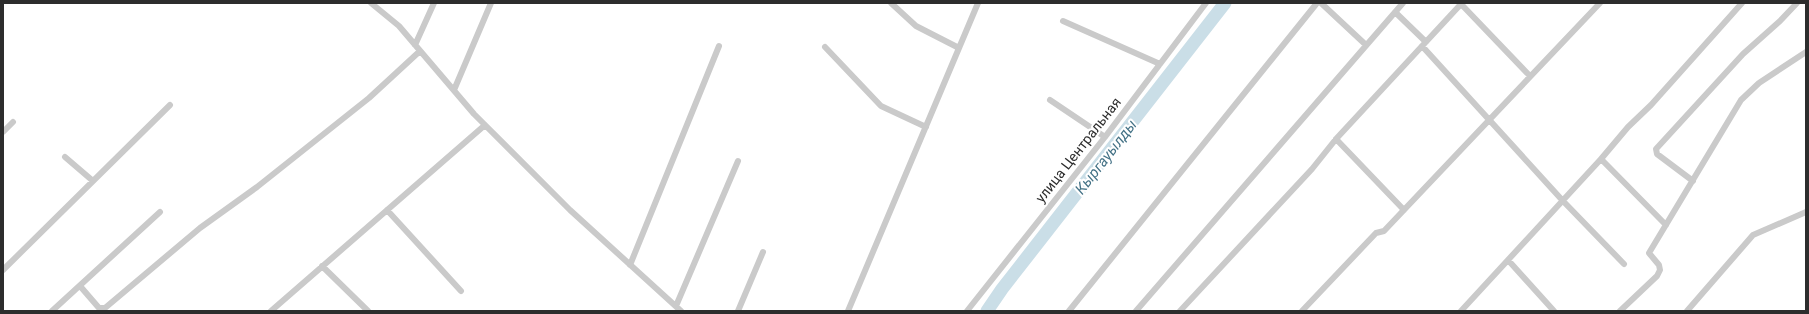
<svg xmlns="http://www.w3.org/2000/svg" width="1809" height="314" font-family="Roboto,sans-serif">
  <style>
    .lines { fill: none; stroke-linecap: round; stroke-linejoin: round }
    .river { stroke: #cadee7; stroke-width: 13 }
    .minor { stroke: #cacaca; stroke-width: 6 }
    .labels { text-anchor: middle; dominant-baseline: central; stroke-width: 4; stroke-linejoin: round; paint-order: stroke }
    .street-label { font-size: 14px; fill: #2d2d2d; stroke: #fff }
    .water-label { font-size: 15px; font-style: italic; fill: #447286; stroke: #fff }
  </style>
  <rect width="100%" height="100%" fill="#fff"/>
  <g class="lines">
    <path class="river" d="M987 311 1002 289 1225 3"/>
    <path class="minor" d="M371 3 399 26 474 114 570 210 681 311
      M891 3 916 26 959 48
      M1321 3 1366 45
      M1395 12 1426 42
      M1063 21 1160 64
      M415 45 434 3
      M1422 46 1563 201 1624 264
      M825 47 881 106 926 127
      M454 90 491 3
      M1050 100 1105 137
      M3 132 13 122
      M1336 139 1404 210
      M65 157 93 181
      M1601 159 1666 225
      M1693 181 1657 154 1656 149 1743 54 1780 21 1797 3
      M387 210 461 291
      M1508 260 1554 311
      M630 265 719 46
      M322 266 368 311
      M3 270 170 105
      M80 286 99 308H105L200 228 257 187 369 98 420 51
      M676 306 738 161
      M52 311 160 212
      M271 311 485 125
      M738 311 763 252
      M848 311 978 3
      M967 311 1105 137 1206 3
      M1069 311 1317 3
      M1136 311 1403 3
      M1180 311 1312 169 1336 139 1461 4 1530 76
      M1302 311 1376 233 1384 231 1600 3
      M1461 311 1601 159 1628 127 1651 105 1742 3
      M1620 311 1657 276 1660 270 1659 265 1649 253 1741 100 1759 83 1806 52
      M1687 311 1753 235 1806 212"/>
  </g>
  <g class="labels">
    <g class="street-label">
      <text transform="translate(1078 150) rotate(-52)">улица Центральная</text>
    </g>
    <g class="water-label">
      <text transform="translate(1106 157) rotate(-52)">Кыргауылды</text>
    </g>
  </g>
  <rect width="1809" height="314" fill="none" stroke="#2d2d2d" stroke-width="8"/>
</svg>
